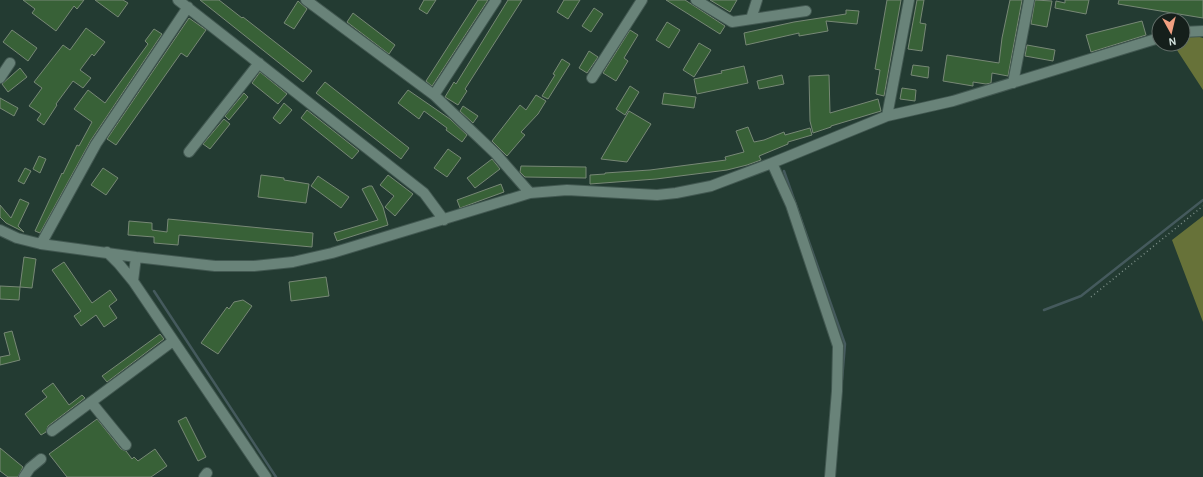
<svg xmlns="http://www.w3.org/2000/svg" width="1203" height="477" font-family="'Alegreya Sans',sans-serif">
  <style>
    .forest { fill: #677239 }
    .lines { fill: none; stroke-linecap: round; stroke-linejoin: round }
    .stream { stroke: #455a5d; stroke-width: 2.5 }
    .building { fill: #386137; stroke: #778876 }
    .minor-casing { stroke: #425851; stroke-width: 12 }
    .path { stroke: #7d9089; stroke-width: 1.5; stroke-dasharray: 1 3; stroke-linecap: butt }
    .minor { stroke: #698379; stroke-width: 10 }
  </style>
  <rect width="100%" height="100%" fill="#233b32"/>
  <path class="forest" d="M1190 34 1203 38V90L1173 44H1183V39Z
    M1203 216V322L1172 240Z"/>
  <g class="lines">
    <path class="stream" d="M784 171 845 344 842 380
      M154 291 276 477
      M1044 310 1081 296 1203 200"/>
  </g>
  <path class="building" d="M23 0H84L77 9 74 6 56 31 32 13 35 9Z
    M95 0H123L128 3 118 17Z
    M200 0H219L242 18 243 17 312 71 303 82Z
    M424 0H436L427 14 419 9Z
    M478 0H488L432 86 426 81Z
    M508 0H522L465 89 467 91 458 105 445 97 454 82 456 84Z
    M564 0H580L568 19 557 12Z
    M666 0H685L725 26 720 34Z
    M710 0H737L730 12Z
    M887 0H901L884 96 876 94 880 70 875 69Z
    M917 0H924L920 23 926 24 922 51 908 49Z
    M1010 0H1022L1008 76 992 73 991 83 986 84 973 82V86L943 81 947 55 999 63 1002 38Z
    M1035 0 1052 1 1047 27 1031 24Z
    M1065 0H1089L1086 14 1055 8 1056 1 1065 3Z
    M1119 0H1203V18L1118 4Z
    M298 1 307 9 294 29 284 23Z
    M594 8 603 14 591 32 582 26Z
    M846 10 859 11 857 24 826 21 828 31 799 36V33L746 45 744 33 794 22 846 14Z
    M353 13 395 45 389 54 347 22Z
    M189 18 206 30 187 57 181 53 116 145 107 139Z
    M1142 21 1146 35 1091 52 1086 35Z
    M667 22 680 30 669 48 656 40Z
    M86 28 105 42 94 56 92 54 80 70 91 78 83 88 73 81 56 104 57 105 44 125 37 120 41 114 29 106 42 88 34 82 63 45 70 50Z
    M154 29 162 34 91 140 40 233 35 231 62 173 63 174 77 145 79 146 92 122 74 109 88 90 105 103 148 44 145 41Z
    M12 30 37 48 28 61 3 42Z
    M630 30 638 35 624 58 628 61 616 81 603 73Z
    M699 43 711 50 694 77 683 70Z
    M1027 45 1055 50 1053 61 1025 56Z
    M589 51 598 57 587 73 579 68Z
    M562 59 570 64 548 99 542 96 555 75 553 74Z
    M913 65 929 67 928 78 911 75Z
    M744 66 748 83 697 94 694 79 722 73 721 71Z
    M20 68 27 77 8 92 2 84Z
    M260 72 287 94 278 104 252 83Z
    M782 75 784 84 759 89 757 81Z
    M829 75 830 113 878 99 881 111 831 126V127L813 133 810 121 809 76Z
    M325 82 409 148 401 159 316 93Z
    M630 86 639 92 625 115 616 109Z
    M902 88 916 90 915 101 900 99Z
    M408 90 450 119 467 135 462 142 446 130 447 128 424 111 419 119 398 103Z
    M244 93 248 97 229 120 225 116Z
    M664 93 696 97 694 108 662 104Z
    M536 95 546 101 538 114 521 132 525 135 507 156 492 141 520 105 526 110Z
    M0 98 18 108 14 116 0 108Z
    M284 103 292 110 280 124 273 118Z
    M463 106 478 116 473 123 460 111Z
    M307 110 359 151 352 159 301 118Z
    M629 111 651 124 627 162 601 159Z
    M224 119 230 124 210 149 203 144Z
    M748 127 754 142 764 140 784 132 785 135 810 128 812 135 788 142V144L759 156 761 160 747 165 727 170 656 179 590 184V175L605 174V173L650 170 726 160 725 157 744 152 736 131Z
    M448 149 461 158 447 177 434 168Z
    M39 156 46 159 40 173 33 169Z
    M492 159 500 169 475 188 467 178Z
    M521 166 586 167V178L525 177 520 172Z
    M25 168 31 171 24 184 18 181Z
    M103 168 118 178 106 195 91 185Z
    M261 175 284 178V180L309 184 306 203 258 197Z
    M388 175 413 194 395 216 385 207 394 196 380 185Z
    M318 176 349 197 341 208 311 186Z
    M501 184 504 192 460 208 457 200Z
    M369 186H372L383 207 388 225 337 241 334 233 378 220 362 189Z
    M20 199 29 203 18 226 24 232 6 223 0 217V205L11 218Z
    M168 219 313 233 312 247 179 235 178 245 154 243V237L128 235 129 221 152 223V230L167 232Z
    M24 257 36 259 32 288 20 287Z
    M64 262 92 303 110 290 117 300 109 306 117 318 104 327 96 315 81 326 74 316 81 311 52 270Z
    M326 277 329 296 291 301 289 282Z
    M0 286 20 287 19 300 0 299Z
    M243 300 252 306 218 354 201 343 227 307 229 309 234 302Z
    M12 331 20 360 0 365V357L10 355 4 333Z
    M160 334 164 339 107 382 102 376Z
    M53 383 69 405 82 395 85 398 48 426 46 432 41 435 25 414 47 397 42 391Z
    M186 417 206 457 198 461 178 421Z
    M97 419 121 449 126 451 132 459 134 457 138 461 155 449 167 466 151 477H67L49 454Z
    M0 448 23 467 18 477H8L0 471Z"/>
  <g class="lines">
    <g class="minor-casing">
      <path id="minor" d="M178 0 424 193 444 220
        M306 0 434 95 496 154 530 193
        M696 0 732 22 806 11
        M751 19 757 0
        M1183 32 1203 31
        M0 78 10 63
        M592 78 642 0
        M1013 83 1029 0
        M434 95 496 0
        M887 116 909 0
        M189 152 259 63
        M772 163 791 205 838 346 837 391 830 477
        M0 230 17 238 41 244 136 257 215 266H254L293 262 332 253 530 193 567 190 657 195 676 193 711 186 772 163 887 116 953 101 1159 38
        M41 244 96 144 188 7
        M107 252 119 264 133 281 266 477
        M133 281 136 257
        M91 402 126 445
        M52 431 173 341
        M24 477 30 468 41 459
        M204 477 207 473"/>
    </g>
    <path class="path" d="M1091 297 1203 206"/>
    <use href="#minor" class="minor"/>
  </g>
  <g transform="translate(1171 32) rotate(172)"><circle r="19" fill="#151f1b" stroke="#626e69"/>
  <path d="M0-3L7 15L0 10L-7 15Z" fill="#f2a081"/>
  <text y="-6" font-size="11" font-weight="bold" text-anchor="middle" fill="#d5e4de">N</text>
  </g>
</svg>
